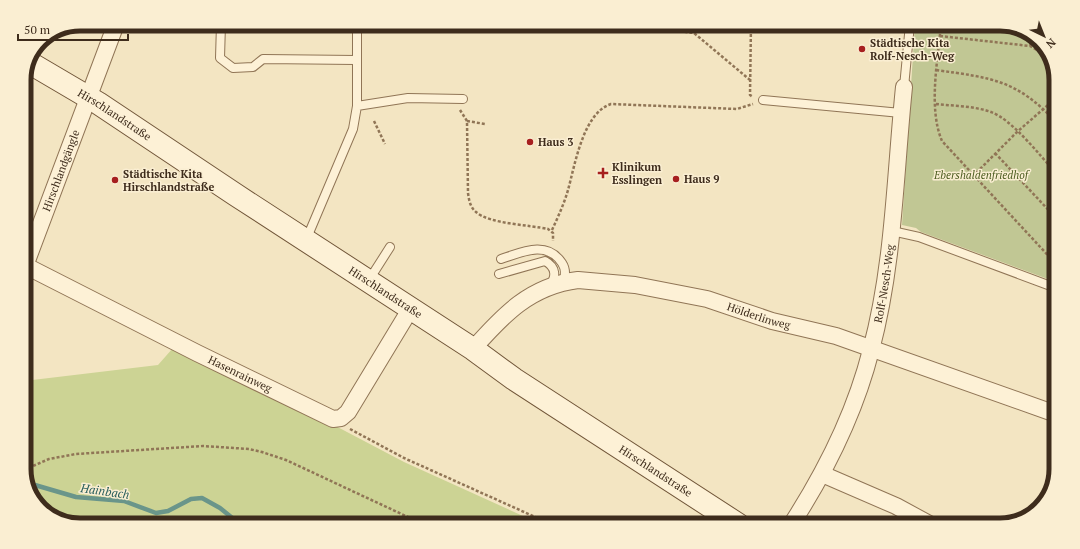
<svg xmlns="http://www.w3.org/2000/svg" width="1080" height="549" font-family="'PT Serif',serif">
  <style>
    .green { fill: #ccd394 }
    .cemetery { fill: #c1c794 }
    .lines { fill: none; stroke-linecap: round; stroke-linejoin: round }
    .stream { stroke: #6a958a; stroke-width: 4.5 }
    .lane-casing { stroke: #907556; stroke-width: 10 }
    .street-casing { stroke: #907556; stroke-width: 18 }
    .secondary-casing { stroke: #715639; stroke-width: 24 }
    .path { stroke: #907556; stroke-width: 2.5; stroke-dasharray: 3 2; stroke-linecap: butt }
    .lane { stroke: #fdf1d6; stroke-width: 8 }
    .street { stroke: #fdf1d6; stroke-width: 16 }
    .secondary { stroke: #fdf1d6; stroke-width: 22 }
    .poi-dot { fill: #a61f1f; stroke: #faeed2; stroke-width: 1.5 }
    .labels { text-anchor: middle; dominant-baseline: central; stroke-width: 3; stroke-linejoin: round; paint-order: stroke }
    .poi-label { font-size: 11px; font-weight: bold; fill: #3e2c1c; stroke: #faeed2; text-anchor: start }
    .street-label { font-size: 11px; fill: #3e2c1c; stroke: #faeed2 }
    .park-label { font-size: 11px; font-style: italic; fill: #4d5d20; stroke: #faeed2 }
    .water-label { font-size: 12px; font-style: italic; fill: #2a5f5c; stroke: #faeed2 }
    .rim { fill: none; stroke: #3e2c1c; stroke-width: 5 }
  </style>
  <rect width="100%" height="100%" fill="#f3e5c2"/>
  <path class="green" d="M173 348 328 422 404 462 543 525H110L42 508 34 500 24 473V381L158 365Z"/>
  <path class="cemetery" d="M915 24H1000L1025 30 1046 49 1056 76V282L921 232 916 228 902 225Z"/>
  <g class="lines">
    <path class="stream" d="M28 483 76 497 124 501 156 513 168 511 191 499 202 498 220 508 241 525"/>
    <g class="lane-casing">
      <path id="lane" d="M221 24 220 58 233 68 253 67 263 59 356 60
        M904 87 910 24
        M763 100 901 113
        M357 106 408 98 463 99
        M892 231 919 237 1056 288
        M305 237 309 233 353 129 357 106V24
        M501 259C522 252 547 240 562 263 566 269 566 277 562 283
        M499 274 545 261C556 267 557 277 549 286
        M369 280 390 247"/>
    </g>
    <g class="street-casing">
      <g id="street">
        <path id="s1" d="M24 265 197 353 333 419 341 418 348 412 411 308"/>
        <path id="s2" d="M25 266 116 24"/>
        <path id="s3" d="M473 349C503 315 530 286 578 280L635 285 707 299 772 321 836 336 1056 414"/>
        <path d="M822 474 896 506 931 525"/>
        <path id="s4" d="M791 525C826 471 855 413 871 350 894 264 895 175 904 87"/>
      </g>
    </g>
    <g class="secondary-casing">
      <g id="secondary">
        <path id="s5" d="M30 63 98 103 236 195 473 349 514 379 739 525"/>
      </g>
    </g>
    <path class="path" d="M580 24 598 27 602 24
      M625 24 694 33 750 80
      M689 24 694 33
      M751 24 750 95 753 97
      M941 24C938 60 928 108 942 141L1056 264
      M940 36 1030 46 1049 57
      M1030 46 1033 37
      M936 70C991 78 1016 79 1056 122
      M936 104C954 106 974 106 991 112 1013 120 1040 156 1056 173
      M460 110 467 121 468 193C469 200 470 207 476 212 489 224 531 225 548 229L553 233V241
      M374 121 385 144
      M467 121 485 124
      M995 153 1056 218
      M973 176 1017 132 1056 98
      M552 230C558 217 564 204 568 190 575 165 583 113 611 104L737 109 753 104
      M350 429 404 458 553 525
      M24 470 49 459 76 454 203 446 249 449 262 452 286 460 425 525"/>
    <use href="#lane" class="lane"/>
    <use href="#street" class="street"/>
    <use href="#secondary" class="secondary"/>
  </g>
  <g class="poi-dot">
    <circle cx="862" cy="49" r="4"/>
    <circle cx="530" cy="142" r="4"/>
    <path d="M601 167h4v4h4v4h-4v4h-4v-4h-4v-4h4z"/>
    <circle cx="676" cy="179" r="4"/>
    <circle cx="115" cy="180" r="4"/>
  </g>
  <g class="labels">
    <g class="poi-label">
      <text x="870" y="43">Städtische Kita<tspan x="870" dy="13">Rolf-Nesch-Weg</tspan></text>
      <text x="538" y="142">Haus 3</text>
      <text x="612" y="167">Klinikum<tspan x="612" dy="13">Esslingen</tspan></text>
      <text x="123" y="174">Städtische Kita<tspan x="123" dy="13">Hirschlandstraße</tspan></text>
      <text x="684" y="179">Haus 9</text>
    </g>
    <g class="street-label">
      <text stroke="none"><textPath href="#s5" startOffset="99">Hirschlandstraße</textPath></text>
      <text stroke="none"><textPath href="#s2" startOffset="102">Hirschlandgängle</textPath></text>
      <text stroke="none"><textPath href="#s4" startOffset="261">Rolf-Nesch-Weg</textPath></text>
      <text stroke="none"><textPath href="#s5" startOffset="423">Hirschlandstraße</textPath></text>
      <text stroke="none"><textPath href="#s3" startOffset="314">Hölderlinweg</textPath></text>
      <text stroke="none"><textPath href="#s1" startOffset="242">Hasenrainweg</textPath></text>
      <text stroke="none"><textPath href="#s5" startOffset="747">Hirschlandstraße</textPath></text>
    </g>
    <g class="park-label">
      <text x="981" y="175">Ebershaldenfriedhof</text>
    </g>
    <g class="water-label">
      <text transform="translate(105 491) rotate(8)">Hainbach</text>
    </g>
  </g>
  <path d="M0 0H1080V549H0ZM80 31H1000A49 49 0 0 1 1049 80V469A49 49 0 0 1 1000 518H80A49 49 0 0 1 31 469V80A49 49 0 0 1 80 31Z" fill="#faeed2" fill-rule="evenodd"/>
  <path class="rim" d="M80 31H1000A49 49 0 0 1 1049 80V469A49 49 0 0 1 1000 518H80A49 49 0 0 1 31 469V80A49 49 0 0 1 80 31Z"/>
  <g transform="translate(1044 36) rotate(137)" stroke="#faeed2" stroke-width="3" paint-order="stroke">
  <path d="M0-3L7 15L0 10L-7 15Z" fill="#3e2c1c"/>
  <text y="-6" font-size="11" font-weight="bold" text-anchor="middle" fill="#3e2c1c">N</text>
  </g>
  <path d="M18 34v6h110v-6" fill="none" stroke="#3e2c1c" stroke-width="2"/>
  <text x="24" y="34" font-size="12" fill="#3e2c1c" stroke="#faeed2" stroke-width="3" paint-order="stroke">50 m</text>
</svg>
